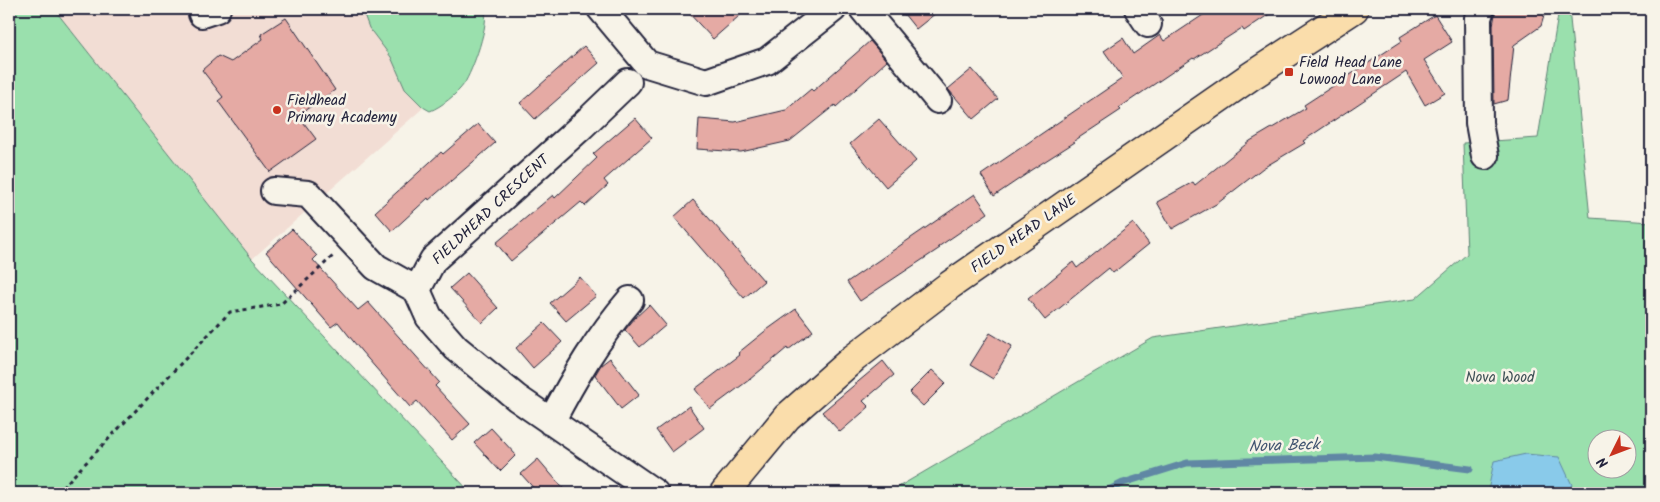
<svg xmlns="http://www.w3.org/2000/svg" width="1660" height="502" font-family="Kalam,sans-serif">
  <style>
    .built { fill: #f2ddd4 }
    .green { fill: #9ae0ad; stroke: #5e8174; fill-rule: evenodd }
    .water { fill: #89caea; stroke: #6087a4 }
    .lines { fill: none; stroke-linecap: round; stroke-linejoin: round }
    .stream { stroke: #6087a4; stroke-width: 7 }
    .building { fill: #e5aaa4; stroke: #22223b }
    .minor-casing { stroke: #22223b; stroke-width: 30 }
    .major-casing { stroke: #22223b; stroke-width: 31 }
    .path { stroke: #22223b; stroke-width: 3; stroke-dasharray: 4 4; stroke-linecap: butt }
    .minor { stroke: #f7f3e8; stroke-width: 26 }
    .major { stroke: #faddab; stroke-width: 28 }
    .poi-dot { fill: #c8321e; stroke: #f7f3e8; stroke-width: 2 }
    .labels { text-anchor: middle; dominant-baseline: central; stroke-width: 5; stroke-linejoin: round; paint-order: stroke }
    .poi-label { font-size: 15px; fill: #22223b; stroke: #f7f3e8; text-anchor: start }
    .street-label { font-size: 15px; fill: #22223b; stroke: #f7f3e8 }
    .park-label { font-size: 15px; fill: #405258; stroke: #f7f3e8 }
    .water-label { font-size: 16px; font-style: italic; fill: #415470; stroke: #f7f3e8 }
  </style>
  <rect width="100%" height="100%" fill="#f7f3e8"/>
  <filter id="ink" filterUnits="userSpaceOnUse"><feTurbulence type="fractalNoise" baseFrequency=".02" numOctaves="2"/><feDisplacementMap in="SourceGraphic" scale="10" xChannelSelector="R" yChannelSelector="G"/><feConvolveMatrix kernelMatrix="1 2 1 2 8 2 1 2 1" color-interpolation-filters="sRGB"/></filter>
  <g filter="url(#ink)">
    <path class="built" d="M54 9H397L449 85 252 259Z"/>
    <path class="green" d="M9 9H54L252 259 471 493H9Z
      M362 9H484C491 21 472 72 464 84 457 94 441 107 430 111L423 107 405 89 391 57 369 28Z
      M1559 9H1569L1590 218 1651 222V493H893L900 486 1153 338 1415 299 1467 254 1463 143 1538 138ZM1598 440H1628V470H1598Z"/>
    <path class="water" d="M1526 454 1559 457 1572 485 1564 493H1495L1488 491 1494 461Z"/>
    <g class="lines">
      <path class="stream" d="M1103 493 1123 483 1187 463 1375 457 1470 469"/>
    </g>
    <path class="building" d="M685 9H747L713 39Z
      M900 9H941L916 29Z
      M1212 9H1277L1244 31 1242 28 1194 59 1193 58 1119 108 1121 110 1074 141 1075 142 1028 172V173L994 196 981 175 1123 78 1104 51 1123 38 1133 54 1160 35 1164 41Z
      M1496 9H1546L1541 26 1514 45 1508 100 1494 104 1493 25Z
      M1435 15 1452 42 1424 60 1445 93 1425 105 1406 72 1303 141 1305 143 1263 168 1218 203 1172 229 1157 202 1193 182 1195 185 1250 141 1306 108 1304 105 1402 41 1400 37Z
      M286 18 335 90 298 115 316 139 270 172 218 101 223 97 202 70 218 56 231 62 263 39 261 34Z
      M870 41 887 61 836 107 835 105 790 141 741 152 697 149 699 119 735 122 786 110 811 89 813 91Z
      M584 46 599 63 535 119 520 103Z
      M972 69 998 99 974 119 948 89Z
      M635 118 652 138 604 180 608 185 585 206 581 202 511 261 496 243 553 195 555 198 597 158 593 154Z
      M879 119 916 161 886 187 850 144Z
      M478 124 495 143 429 200 428 198 392 231 375 212 441 152 443 154Z
      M975 194 988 213 938 247 940 248 860 301 847 282Z
      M693 200 764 281 744 298 674 217Z
      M1133 223 1149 244 1113 273 1109 268 1045 320 1028 299 1073 262 1077 268Z
      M292 229 317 256 313 260 358 310 368 302 439 382 435 386 470 424 452 440 417 401 410 407 361 351 338 322 331 327 266 252Z
      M467 273 498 308 482 323 450 288Z
      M580 277 596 296 566 321 550 303Z
      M649 305 666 325 640 347 625 330 635 318Z
      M796 309 813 331 788 350 787 348 749 380 710 409 695 389 740 355 738 353 764 332Z
      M544 323 562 342 533 368 516 348Z
      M990 333 1012 346 993 379 970 365Z
      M610 358 639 395 621 409 595 375 601 365Z
      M883 361 894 375 863 401 869 407 840 432 822 412Z
      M932 370 946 383 923 406 909 393Z
      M689 406 704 428 672 452 656 430Z
      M491 428 516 455 500 471 474 443Z
      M538 459 567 493H538L521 474Z"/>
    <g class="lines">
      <g class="minor-casing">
        <path id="minor" d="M601 9 647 64 706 82 767 61 833 9
          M863 9 938 100
          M1138 9 1148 24
          M1481 9 1478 18 1479 123 1485 156
          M202 14 217 9
          M628 82 581 127 433 260 417 290 429 317 456 348 517 398 655 493
          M274 191 308 194 376 267 417 290
          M551 422C574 378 598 337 630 300"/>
      </g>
      <g class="major-casing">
        <path id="major" d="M724 493 787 417 854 358 950 285 1251 76 1354 9"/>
      </g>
      <path class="path" d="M57 493 230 312 281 304 333 256"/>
      <use href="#minor" class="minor"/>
      <use href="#major" class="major"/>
    </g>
  </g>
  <g class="poi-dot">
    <rect x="1284" y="67" width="10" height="10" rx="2.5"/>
    <circle cx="277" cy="110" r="5"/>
  </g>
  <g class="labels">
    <g class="poi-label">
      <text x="1299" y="63">Field Head Lane<tspan x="1299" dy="17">Lowood Lane</tspan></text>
      <text x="287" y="101">Fieldhead<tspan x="287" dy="17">Primary Academy</tspan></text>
    </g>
    <g class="street-label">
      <text transform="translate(491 210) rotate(-43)">FIELDHEAD CRESCENT</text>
      <text transform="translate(1024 234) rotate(-35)">FIELD HEAD LANE</text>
    </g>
    <g class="park-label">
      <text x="1500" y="378">Nova Wood</text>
    </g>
    <g class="water-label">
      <text transform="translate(1284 446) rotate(-2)">Nova Beck</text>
    </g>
  </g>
  <rect width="1660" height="502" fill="none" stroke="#f7f3e8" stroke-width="30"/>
  <rect x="15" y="15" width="1630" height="472" fill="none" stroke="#22223b" stroke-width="2" filter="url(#ink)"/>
  <g transform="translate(1612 454) rotate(228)"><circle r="24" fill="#f7f3e8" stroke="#a29fa3"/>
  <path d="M0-4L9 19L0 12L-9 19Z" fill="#c8321e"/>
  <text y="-8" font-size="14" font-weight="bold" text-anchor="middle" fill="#22223b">N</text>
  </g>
</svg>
